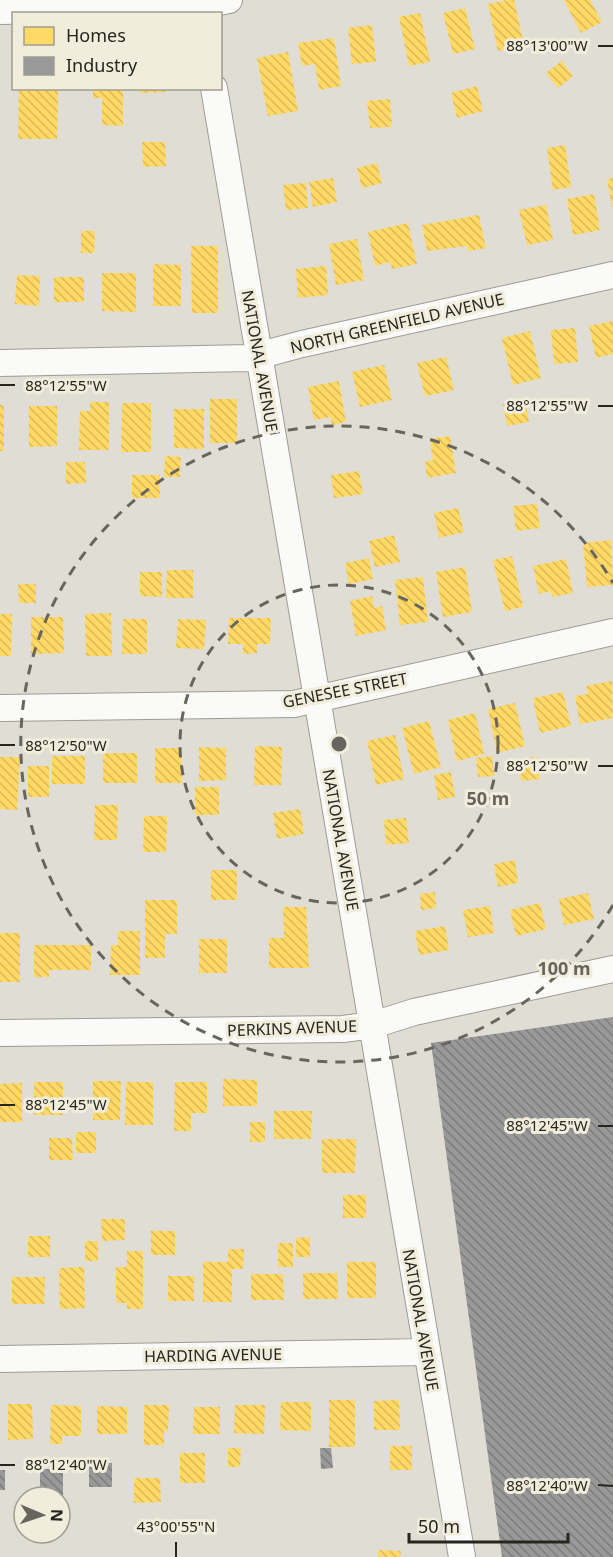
<svg xmlns="http://www.w3.org/2000/svg" width="613" height="1557" font-family="'Noto Sans',sans-serif">
  <style>
    .homes { fill: url(#homes-back-hatch) }
    .industry { fill: url(#industry-back-hatch) }
    .lines { fill: none; stroke-linecap: round; stroke-linejoin: round }
    .minor-casing { stroke: #9e9c95; stroke-width: 28 }
    .minor { stroke: #fafaf9; stroke-width: 26 }
    .ticks { fill: none; stroke: #26251e; stroke-width: 2 }
    .ring { fill: none; stroke: #67655e; stroke-width: 3; stroke-dasharray: 10 8 }
    .labels { text-anchor: middle; dominant-baseline: central; stroke-width: 6; stroke-linejoin: round; paint-order: stroke }
    .street-label { font-size: 16px; fill: #26251e; stroke: #f1eddc }
    .ticks-label { font-size: 15px; text-anchor: middle; fill: #26251e; stroke: #f1eddc; stroke-width: 6; stroke-linejoin: round; paint-order: stroke }
    .centre { fill: #67655e; stroke: #f1eddc; stroke-width: 3 }
    .ring-label { font-size: 18px; text-anchor: middle; font-weight: bold; fill: #67655e; stroke: #f1eddc; stroke-width: 6; stroke-linejoin: round; paint-order: stroke }
  </style>
  <defs>
    <pattern id="homes-back-hatch" width="6" height="6" patternUnits="userSpaceOnUse" patternTransform="scale(1.5)"><rect width="6" height="6" fill="#ffd966"/><path d="M-1 5l2 2M0 0l6 6M5-1l2 2" fill="none" stroke="#daba58"/></pattern>
    <pattern id="industry-back-hatch" width="6" height="6" patternUnits="userSpaceOnUse" patternTransform="scale(1.5)"><rect width="6" height="6" fill="#999"/><path d="M-1 5l2 2M0 0l6 6M5-1l2 2" fill="none" stroke="#7d7d7c"/></pattern>
  </defs>
  <rect width="100%" height="100%" fill="#dfddd4"/>
  <path class="homes" d="M507 0H514L524 45 498 51 488 4Z
    M564 0H590L602 22 581 33Z
    M465 8 475 49 453 54 443 13Z
    M420 13 430 62 409 66 399 17Z
    M372 25 376 62 352 64 348 28Z
    M334 38 341 86 319 90 315 64 302 66 298 43Z
    M288 52 298 111 268 116 257 58Z
    M562 61 573 76 558 88 546 73Z
    M477 86 483 111 457 118 451 93Z
    M19 88H58L57 139H18Z
    M93 88H123V126L102 125V98H93Z
    M140 88H166V92L140 93Z
    M390 99 392 127 370 128 367 101Z
    M142 142H165L166 166 143 167Z
    M565 145 571 187 553 190 547 148Z
    M377 163 382 183 362 188 357 168Z
    M333 178 337 202 313 207 309 182Z
    M613 178V207H612L607 179Z
    M306 183 308 208 286 210 283 185Z
    M594 194 600 230 573 235 567 199Z
    M546 205 553 240 527 245 519 210Z
    M479 215 486 248 468 251 467 246 427 251 422 225Z
    M408 223 417 264 392 269 391 262 375 266 368 232Z
    M81 231H95L94 253H81Z
    M357 239 364 280 336 285 329 244Z
    M191 246H218V313H192Z
    M153 264 181 265V306H153Z
    M326 266 328 295 298 298 296 269Z
    M102 273H136V312L102 311Z
    M17 275 40 276 39 306 15 304Z
    M54 277H84V302H54Z
    M613 321V354L596 358 589 326Z
    M575 328 578 362 554 364 551 330Z
    M530 331 541 378 513 385 502 338Z
    M446 357 454 390 425 396 417 363Z
    M384 365 392 400 360 407 352 372Z
    M339 381 346 422 332 425 331 417 314 420 308 387Z
    M210 399H237V443H210Z
    M525 400 529 422 507 426 503 404Z
    M90 402H109V450H79L80 411H90Z
    M122 403H151V452H121Z
    M0 405H4V451H0Z
    M29 406H57V446L29 447Z
    M174 409H204V449L174 448Z
    M450 436 456 473 427 478 425 462 433 460 430 439Z
    M165 456 181 457 180 477H164Z
    M66 462H85L86 483 66 484Z
    M359 471 363 494 334 498 331 475Z
    M132 475H160V498H132Z
    M537 504 540 528 516 531 513 506Z
    M458 508 464 532 439 538 434 513Z
    M394 535 400 562 375 567 369 541Z
    M611 540 613 585 587 587 583 543Z
    M512 556 523 607 505 611 493 560Z
    M369 558 373 579 349 584 345 563Z
    M566 559 573 593 552 597 551 591 539 594 533 566Z
    M465 567 472 612 443 617 436 572Z
    M167 570H193V598H166Z
    M140 572H162V597L140 596Z
    M423 577 428 622 400 625 395 580Z
    M18 584H36V603H19Z
    M372 596 374 608 382 606 386 630 356 636 350 601Z
    M111 613 112 656H86L85 614Z
    M0 614H12L11 656H0Z
    M31 617H63L64 653 31 654Z
    M229 618H271L270 644H257V653L243 654V644H228Z
    M123 619H147V654H122Z
    M178 619 206 620 204 649 176 648Z
    M612 681 613 718 580 724 575 696 588 694 586 686Z
    M563 692 571 726 540 733 533 698Z
    M515 703 525 746 497 753 488 709Z
    M475 713 484 754 457 761 448 720Z
    M429 721 441 767 414 774 402 728Z
    M395 735 404 779 376 785 367 741Z
    M255 746 282 747 281 785H254Z
    M199 747 226 748V780L199 781Z
    M155 748H181L182 783H155Z
    M103 753H137V783H103Z
    M52 756H85V784H52Z
    M492 756 494 776 478 777 476 758Z
    M0 757H20L17 810 0 809Z
    M538 757 540 779 521 781 519 759Z
    M28 766H49V797H28Z
    M451 772 455 797 438 800 434 775Z
    M195 787H219V815H195Z
    M95 805H118L117 840H94Z
    M300 809 304 834 277 839 273 813Z
    M144 816H167L166 852H143Z
    M406 818 409 843 386 845 384 820Z
    M515 860 518 883 498 887 494 864Z
    M211 870H237V900H211Z
    M435 892 436 908 421 910 420 894Z
    M588 893 594 919 564 925 559 899Z
    M145 900H177V934H165V958H145Z
    M540 903 546 929 516 936 510 910Z
    M490 906 494 933 468 937 463 910Z
    M283 907H306L309 968H269V938H284Z
    M445 926 449 950 419 955 415 931Z
    M118 931H140V975H110L111 945H118Z
    M0 933H20V982H0Z
    M199 939H227V973H199Z
    M34 945H91V970H49V977H34Z
    M223 1079 257 1080V1106H223Z
    M93 1081H121L120 1120H93Z
    M34 1082H63V1115H34Z
    M126 1082H153V1125H125Z
    M175 1082H207V1113H191V1131H174Z
    M22 1083V1122H0V1084Z
    M274 1111H312L311 1139H274Z
    M250 1122H265V1142H250Z
    M76 1132H96V1153H76Z
    M49 1138H72L73 1160H49Z
    M322 1139H356L355 1173H322Z
    M343 1195H366V1218H343Z
    M101 1219H125V1240L102 1241Z
    M151 1231H175V1255H151Z
    M28 1236H50V1257H28Z
    M310 1237V1257H296V1238Z
    M85 1241H98V1261H85Z
    M278 1243H293V1267H278Z
    M228 1249H244L243 1269H232V1302H203V1262H228Z
    M127 1251H143V1309H127V1303H116V1267H127Z
    M347 1262H376V1298H347Z
    M84 1267 85 1308 60 1309 59 1268Z
    M303 1273H337L338 1299H303Z
    M251 1274H283L284 1300H251Z
    M168 1276H194V1301H168Z
    M12 1277H45L44 1304H12Z
    M329 1400H355V1447H329Z
    M399 1400 400 1430H374V1401Z
    M281 1402H311V1431L280 1430Z
    M8 1404H32L33 1439 8 1440Z
    M51 1405 81 1406V1436H62V1444H50Z
    M144 1405H169L168 1431H164V1445H144Z
    M235 1405H265L264 1434 234 1433Z
    M97 1406 127 1407V1434H97Z
    M194 1407H220V1434H193Z
    M390 1446H412V1470H390Z
    M228 1448H241L240 1467H228Z
    M180 1453H205V1483H180Z
    M134 1478H160L161 1502 134 1503Z
    M378 1550 401 1551 400 1557H378Z"/>
  <path class="industry" d="M613 1017V1557H502L431 1043Z
    M320 1448H331L333 1468 321 1469Z
    M89 1463H112V1487H89Z
    M40 1469H63V1498L40 1497Z
    M0 1470H5V1490H0Z"/>
  <g class="lines">
    <g class="minor-casing">
      <path id="minor" d="M0 11 189 8 229 0
        M214 88 462 1557
        M0 363 249 358 302 344 613 275
        M0 708 294 704 613 632
        M0 1033 343 1029 373 1025 414 1012 613 969
        M0 1359 427 1352"/>
    </g>
    <use href="#minor" class="minor"/>
  </g>
  <path class="ticks" d="M598 46H613M0 385H15M598 406H613M0 745H15M598 766H613M0 1105H15M598 1126H613M0 1465H15M598 1485 613 1486M176 1557V1542"/>
  <g class="ring">
    <circle cx="339" cy="744" r="159"/>
    <path d="M613 905A318 318 0 1 1 613 583"/>
  </g>
  <g class="labels">
    <g class="street-label">
      <text transform="translate(397 323) rotate(-13)">NORTH GREENFIELD AVENUE</text>
      <text transform="translate(260 361) rotate(80)">NATIONAL AVENUE</text>
      <text transform="translate(345 690) rotate(-11)">GENESEE STREET</text>
      <text transform="translate(341 840) rotate(80)">NATIONAL AVENUE</text>
      <text transform="translate(292 1028) rotate(-2)">PERKINS AVENUE</text>
      <text transform="translate(421 1320) rotate(80)">NATIONAL AVENUE</text>
      <text transform="translate(213 1355) rotate(-1)">HARDING AVENUE</text>
    </g>
  </g>
  <g class="ticks-label">
    <text x="547" y="51">88°13'00"W</text>
    <text x="66" y="391">88°12'55"W</text>
    <text x="547" y="411">88°12'55"W</text>
    <text x="66" y="751">88°12'50"W</text>
    <text x="547" y="771">88°12'50"W</text>
    <text x="66" y="1110">88°12'45"W</text>
    <text x="547" y="1131">88°12'45"W</text>
    <text x="66" y="1470">88°12'40"W</text>
    <text x="547" y="1491">88°12'40"W</text>
    <text x="176" y="1532">43°00'55"N</text>
  </g>
  <circle cx="339" cy="744" r="9" class="centre"/>
  <g class="ring-label">
    <text x="488" y="805">50 m</text>
    <text x="564" y="975">100 m</text>
  </g>
  <rect x="12" y="12" width="210" height="78" fill="#f1eddc" stroke="#a09d90" stroke-width="1.5"/>
  <rect x="24" y="27" width="30" height="18" fill="#ffd966" stroke="#a09d90" stroke-width="1.5"/>
  <text x="66" y="42" font-size="18" fill="#26251e">Homes</text>
  <rect x="24" y="57" width="30" height="18" fill="#999999" stroke="#a09d90" stroke-width="1.5"/>
  <text x="66" y="72" font-size="18" fill="#26251e">Industry</text>
  <g transform="translate(42 1515) rotate(92)"><circle r="28" fill="#f1eddc" stroke="#a09d90" stroke-width="1.5"/>
  <path d="M0-4.5L10 22L0 15L-10 22Z" fill="#67655e"/>
  <text y="-9" font-size="16" font-weight="bold" text-anchor="middle" fill="#26251e">N</text>
  </g>
  <path d="M409 1533v9h159v-9" fill="none" stroke="#26251e" stroke-width="3"/>
  <text x="418" y="1533" font-size="18" fill="#26251e" stroke="#f1eddc" stroke-width="4.5" paint-order="stroke">50 m</text>
</svg>
